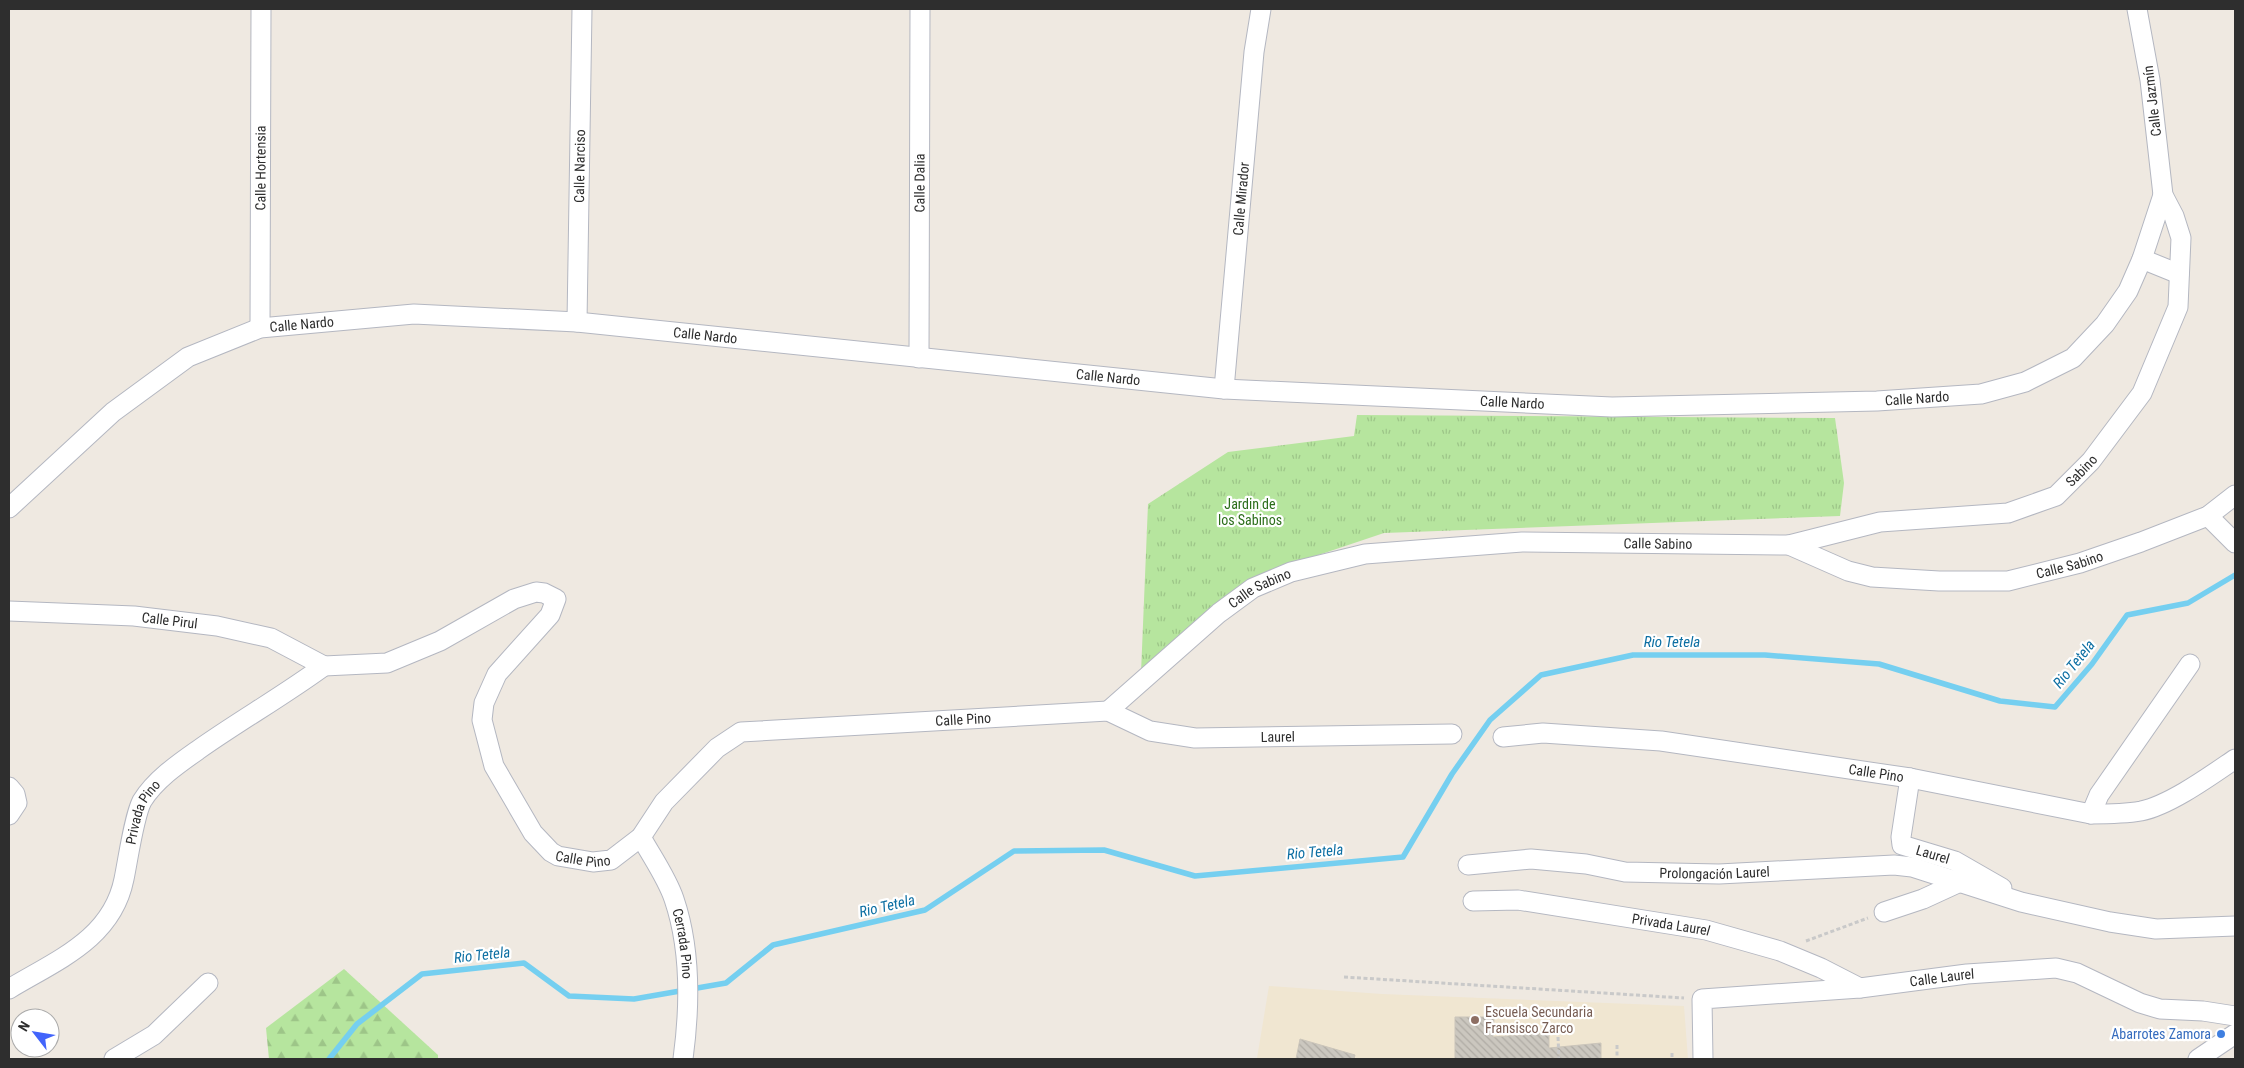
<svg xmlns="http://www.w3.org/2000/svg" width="2244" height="1068" font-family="'Roboto Condensed',sans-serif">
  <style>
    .education { fill: #f0e6d1 }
    .forest { fill: url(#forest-firs) }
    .park { fill: url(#park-tufts) }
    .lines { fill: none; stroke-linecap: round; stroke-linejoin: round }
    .stream { stroke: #75cff0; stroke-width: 5.5 }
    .building { fill: url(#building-back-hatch); stroke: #cbc5ba }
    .minor-casing { stroke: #b4b7c1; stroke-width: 21 }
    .path { stroke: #c9c9c9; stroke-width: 3; stroke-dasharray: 4 2.5; stroke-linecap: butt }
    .minor { stroke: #fff; stroke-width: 19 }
    .education-dot { fill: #8d6e63; stroke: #fff; stroke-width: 2 }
    .shop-dot { fill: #3f7fe0; stroke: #fff; stroke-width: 2 }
    .labels { text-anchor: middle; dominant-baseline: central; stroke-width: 4.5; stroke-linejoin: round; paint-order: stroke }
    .street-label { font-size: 14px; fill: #2e2e2e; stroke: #fff }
    .park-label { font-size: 14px; fill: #2c6e1b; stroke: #fff }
    .education-label { font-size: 14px; fill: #785e54; stroke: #fff; text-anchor: start }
    .shop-label { font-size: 14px; fill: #366cbe; stroke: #fff; text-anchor: end }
    .water-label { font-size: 15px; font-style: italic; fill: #0d6fa3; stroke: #fff }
  </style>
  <defs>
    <pattern id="forest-firs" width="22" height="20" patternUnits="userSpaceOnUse" patternTransform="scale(1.25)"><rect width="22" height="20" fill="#b6e59e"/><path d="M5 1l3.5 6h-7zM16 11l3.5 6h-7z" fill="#9dc588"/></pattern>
    <pattern id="park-tufts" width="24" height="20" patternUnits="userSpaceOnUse" patternTransform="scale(1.25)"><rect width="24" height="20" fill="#b6e59e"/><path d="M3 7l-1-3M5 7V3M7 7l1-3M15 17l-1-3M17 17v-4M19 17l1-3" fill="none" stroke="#9dc588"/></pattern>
    <pattern id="building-back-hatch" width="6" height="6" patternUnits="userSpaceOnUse" patternTransform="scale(1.25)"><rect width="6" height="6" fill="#cbc7bf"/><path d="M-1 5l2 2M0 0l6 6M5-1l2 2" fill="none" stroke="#afaba4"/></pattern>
  </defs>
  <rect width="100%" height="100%" fill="#efe9e1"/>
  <path class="education" d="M1269 986 1382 994 1684 1006 1688 1059H1258L1257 1058Z"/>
  <path class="forest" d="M344 969 438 1055V1059H269L266 1028Z"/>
  <path class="park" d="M1357 415 1835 418 1844 483 1840 516 1384 533 1259 575 1141 673 1148 504 1228 452 1354 436Z"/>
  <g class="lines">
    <path class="stream" d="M329 1059 357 1024 422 974 524 963 569 996 634 999 726 983 773 945 925 910 1014 851 1104 850 1195 876 1403 857 1452 774 1490 720 1541 675 1633 655H1765L1879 664 2000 701 2055 707 2092 664 2127 615 2188 603 2235 575"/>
  </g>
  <path class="building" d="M1455 1017H1494L1493 1037 1549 1033V1048L1601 1043V1059H1455Z
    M1300 1039 1355 1055 1354 1059H1296Z"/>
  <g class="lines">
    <g class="minor-casing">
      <g id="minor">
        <path d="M2142 259 2179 274"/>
        <path id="s1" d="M577 322 582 9"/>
        <path id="s2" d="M260 328 261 9"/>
        <path id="s3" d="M919 358 920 9"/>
        <path id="s4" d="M1224 389 1254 52 1261 9"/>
        <path id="s5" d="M9 508 113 412 188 357 260 328 414 314 577 322 1224 389 1612 407 1877 401 1981 394 2025 382 2073 358 2105 324 2128 291 2142 259 2163 195"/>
        <path d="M2208 516 2235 543"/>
        <path id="s6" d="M1789 545 1880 522 2008 513 2056 496 2091 461 2142 393 2178 307 2181 238 2174 216 2163 195 2150 80 2137 9"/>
        <path id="s7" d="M9 611 134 616 217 626 271 638 324 666"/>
        <path id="s8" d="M324 666 387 663 440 641 514 599 536 592 544 593 556 599 550 615 497 674 484 703 482 720 494 766 533 833 551 852 558 856 593 862 611 860 641 837 664 802 717 748 741 732 1108 711 1150 731 1195 738 1452 734"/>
        <path id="s9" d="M1108 711 1219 613 1253 588 1291 572 1365 554 1522 542 1789 545 1848 571 1872 577 1939 581H2008L2080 563 2141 542 2208 516 2235 495"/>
        <path id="s10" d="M1503 737 1543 733 1661 741 1910 778 2091 814C2108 814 2124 814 2141 811 2170 805 2210 776 2235 759"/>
        <path id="s11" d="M1910 778 1901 837 1902 845 1955 861 2002 888"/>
        <path d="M9 787 15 794 17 803 9 815"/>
        <path d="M2091 814 2099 795 2190 664"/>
        <path id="s12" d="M641 837C652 857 667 878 674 899 691 949 690 1007 683 1059"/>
        <path id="s13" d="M1468 865 1531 859 1586 864 1625 872 1719 874 1894 865 1912 867 2021 902 2110 922 2156 929 2235 926"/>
        <path id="s14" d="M1473 901 1518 900 1706 930 1780 951 1821 968 1860 988"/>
        <path d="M1884 912 1923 899 1960 882"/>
        <path id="s15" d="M9 989C57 960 112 939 124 879 128 860 134 816 142 801 155 780 178 764 198 750 239 721 283 696 324 666"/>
        <path d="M114 1059 154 1035 208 983"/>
        <path id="s16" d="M1703 1059 1702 999 1860 988 1967 974 2056 968 2077 973 2140 1003 2160 1009 2203 1011 2235 1016"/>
        <path d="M2198 1059 2235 1034"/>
      </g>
    </g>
    <path class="path" d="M1806 941 1868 918
      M1344 977 1684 998
      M1558 1037 1559 1059
      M1617 1045V1059
      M1672 1053V1059"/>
    <use href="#minor" class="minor"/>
  </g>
  <circle class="education-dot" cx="1475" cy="1020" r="5"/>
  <circle class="shop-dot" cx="2221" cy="1034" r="5"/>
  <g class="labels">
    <g class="street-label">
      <text transform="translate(2152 101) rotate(-97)">Calle Jazmín</text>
      <text stroke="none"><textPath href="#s1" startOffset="156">Calle Narciso</textPath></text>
      <text stroke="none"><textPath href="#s2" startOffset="160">Calle Hortensia</textPath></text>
      <text stroke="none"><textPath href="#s3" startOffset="175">Calle Dalia</textPath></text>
      <text stroke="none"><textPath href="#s4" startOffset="191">Calle Mirador</textPath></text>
      <text stroke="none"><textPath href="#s5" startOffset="354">Calle Nardo</textPath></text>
      <text stroke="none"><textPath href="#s5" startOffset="759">Calle Nardo</textPath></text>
      <text stroke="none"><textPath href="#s5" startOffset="1164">Calle Nardo</textPath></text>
      <text stroke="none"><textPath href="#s5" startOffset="1974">Calle Nardo</textPath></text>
      <text stroke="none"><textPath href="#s5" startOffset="1569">Calle Nardo</textPath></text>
      <text stroke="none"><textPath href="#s6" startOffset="309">Sabino</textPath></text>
      <text stroke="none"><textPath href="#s9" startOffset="601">Calle Sabino</textPath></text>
      <text stroke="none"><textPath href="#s9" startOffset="1021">Calle Sabino</textPath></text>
      <text stroke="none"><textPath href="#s9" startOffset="196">Calle Sabino</textPath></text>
      <text stroke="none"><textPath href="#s7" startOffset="161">Calle Pirul</textPath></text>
      <text stroke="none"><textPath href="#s8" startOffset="1015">Calle Pino</textPath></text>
      <text stroke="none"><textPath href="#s8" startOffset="1335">Laurel</textPath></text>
      <text stroke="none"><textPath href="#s10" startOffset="376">Calle Pino</textPath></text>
      <text stroke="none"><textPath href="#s15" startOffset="235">Privada Pino</textPath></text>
      <text stroke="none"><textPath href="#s8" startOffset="580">Calle Pino</textPath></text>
      <text stroke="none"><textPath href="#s11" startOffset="100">Laurel</textPath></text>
      <text stroke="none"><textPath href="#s13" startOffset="248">Prolongación Laurel</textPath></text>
      <text stroke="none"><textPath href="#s14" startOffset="200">Privada Laurel</textPath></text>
      <text stroke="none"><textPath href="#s12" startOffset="116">Cerrada Pino</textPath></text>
      <text stroke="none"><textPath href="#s16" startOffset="301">Calle Laurel</textPath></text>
    </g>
    <g class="park-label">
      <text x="1250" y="504">Jardin de<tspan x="1250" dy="16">los Sabinos</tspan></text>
    </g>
    <g class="education-label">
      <text x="1485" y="1012">Escuela Secundaria<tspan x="1485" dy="16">Fransisco Zarco</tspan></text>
    </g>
    <g class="shop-label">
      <text x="2211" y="1034">Abarrotes Zamora</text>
    </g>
    <g class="water-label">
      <text x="1672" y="642">Rio Tetela</text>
      <text transform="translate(2074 664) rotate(-51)">Rio Tetela</text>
      <text transform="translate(1315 852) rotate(-5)">Rio Tetela</text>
      <text transform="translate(887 906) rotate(-13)">Rio Tetela</text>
      <text transform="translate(482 955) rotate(-6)">Rio Tetela</text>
    </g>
  </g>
  <rect width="2244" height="1068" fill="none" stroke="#2e2e2e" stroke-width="20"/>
  <g transform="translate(35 1033) rotate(301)"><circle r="24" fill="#ffffff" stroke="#ababab"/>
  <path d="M0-4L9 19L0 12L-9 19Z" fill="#4264fb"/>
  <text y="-8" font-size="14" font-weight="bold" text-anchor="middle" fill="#2e2e2e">N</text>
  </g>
</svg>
